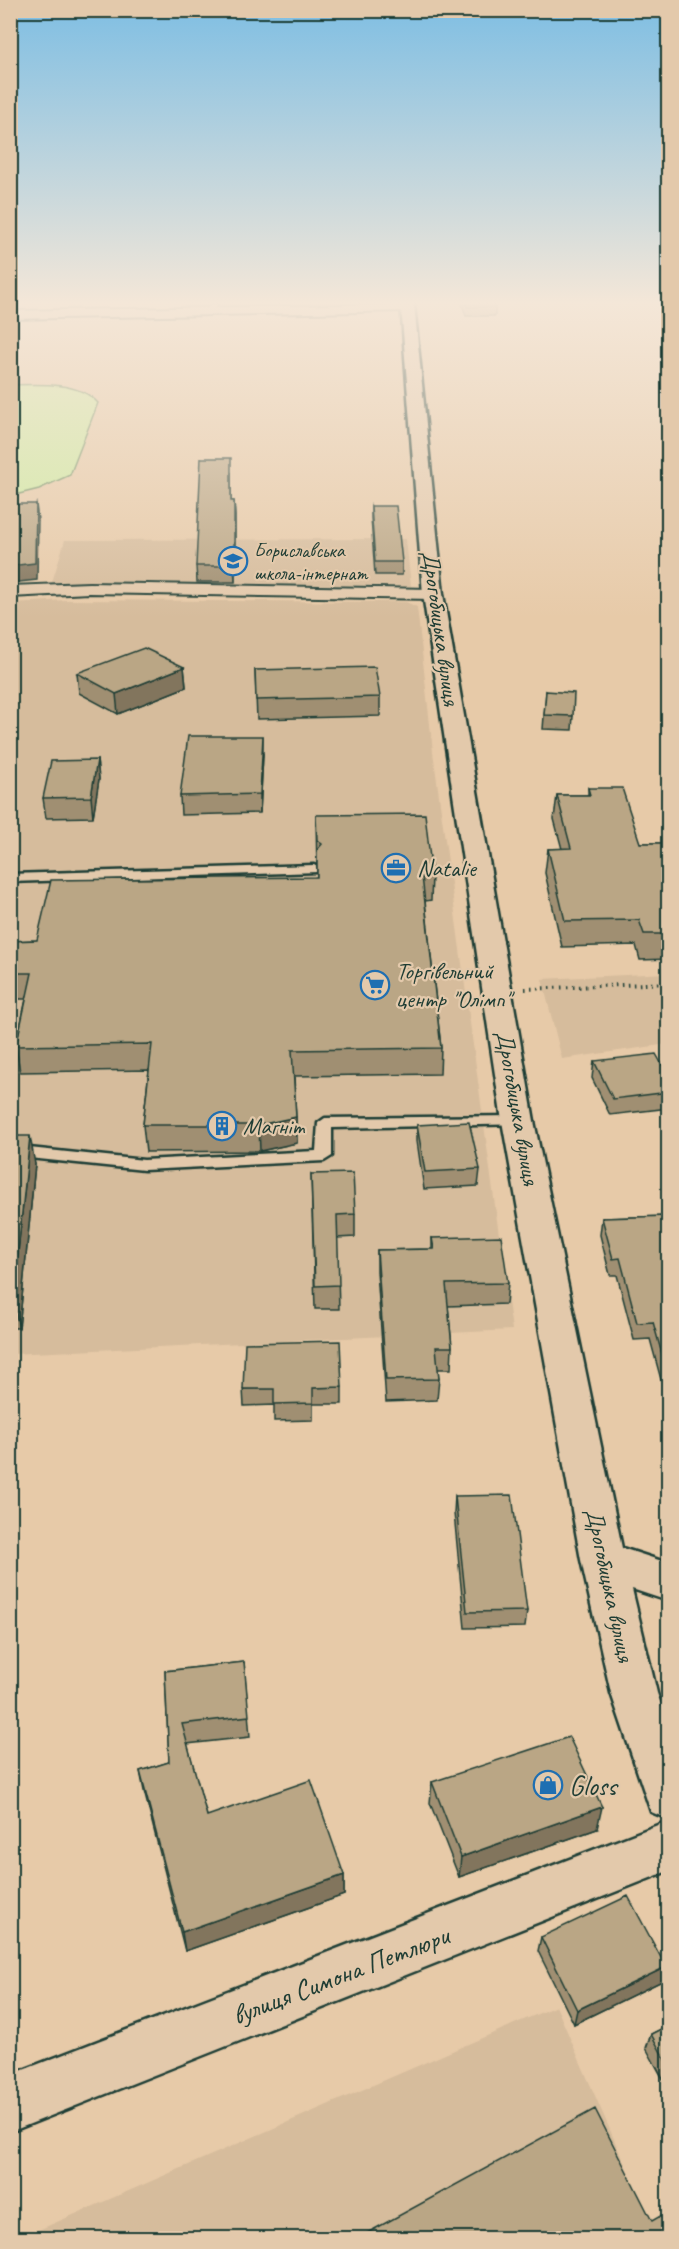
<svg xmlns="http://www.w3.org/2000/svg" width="679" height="2249" font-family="Caveat,sans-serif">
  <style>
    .built { fill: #d6bc9c }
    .green { fill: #ceeaa1; stroke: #76946a; stroke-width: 1.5 }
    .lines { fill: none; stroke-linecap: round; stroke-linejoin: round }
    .lane-casing { stroke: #1f3d34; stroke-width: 5 }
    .street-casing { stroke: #1f3d34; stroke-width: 4 }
    .secondary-casing { stroke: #1f3d34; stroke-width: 5 }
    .path { stroke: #1f3d34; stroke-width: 4; stroke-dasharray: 1.5 4.5; stroke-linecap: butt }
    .lane { fill: #e3c9ab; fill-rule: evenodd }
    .street { fill: #e3c9ab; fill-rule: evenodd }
    .secondary { fill: #e3c9ab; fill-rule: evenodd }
    .wall { fill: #a08f72; stroke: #1f3d34; stroke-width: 1.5 }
    .shaded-wall { fill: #82745d; stroke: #1f3d34; stroke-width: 1.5 }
    .building { fill: #baa685; stroke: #1f3d34; stroke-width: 1.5 }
    .labels { text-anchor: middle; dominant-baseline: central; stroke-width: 4.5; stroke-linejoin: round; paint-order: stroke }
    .far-poi-label { font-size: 20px; fill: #1f3d34; stroke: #e3c9ab; text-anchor: start }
    .street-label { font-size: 24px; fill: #1f3d34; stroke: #e3c9ab }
    .poi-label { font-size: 24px; fill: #1f3d34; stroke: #e3c9ab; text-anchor: start }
    .near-poi-label { font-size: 28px; fill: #1f3d34; stroke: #e3c9ab; text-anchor: start }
    .near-street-label { font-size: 28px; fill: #1f3d34; stroke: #e3c9ab }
  </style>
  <rect width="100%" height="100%" fill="#e7caa8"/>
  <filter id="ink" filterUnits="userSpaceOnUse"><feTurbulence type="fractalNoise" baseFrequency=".0167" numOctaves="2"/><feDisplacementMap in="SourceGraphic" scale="12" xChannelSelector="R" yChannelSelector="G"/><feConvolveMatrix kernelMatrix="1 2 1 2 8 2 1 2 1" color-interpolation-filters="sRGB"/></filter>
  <g filter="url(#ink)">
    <path class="built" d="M406 539 411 586 77 584 52 582 65 540Z
      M68 600 406 602 417 607 433 752 512 1330 11 1354V603Z
      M668 973V1044L562 1059 542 979Z
      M556 2006 657 2238H20Z"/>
    <path class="green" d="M10 385C38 384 79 381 98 403L70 475 39 489 11 496Z"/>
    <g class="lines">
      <g class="lane-casing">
        <path id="lane" d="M211 304H217L210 314 207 312Z
          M314 865 320 869 318 872 10 882V874Z
          M518 1116 525 1121 523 1124 332 1128V1156L324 1161 144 1170 10 1156V1146L144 1160 316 1151 318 1123 325 1118Z"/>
      </g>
      <g class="street-casing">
        <path id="street" d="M397 304H408L413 307 407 311 10 319V311Z
          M89 583 433 589 439 590 442 594 439 598 433 599 89 593 10 597V586Z"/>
      </g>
      <g class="secondary-casing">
        <path id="secondary" d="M401 304H414L443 594 534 1121 622 1548 668 1563V1601L632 1589 657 1693 668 1725V1819L651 1812 611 1693 581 1560 502 1121 423 594Z
          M668 1821V1871L10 2132V2075Z"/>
      </g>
      <path class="path" d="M525 989 668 983"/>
      <use href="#lane" class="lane"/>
      <use href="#street" class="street"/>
      <use href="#secondary" class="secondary"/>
    </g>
    <path class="wall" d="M462 304H494L495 307V316H466Z
      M231 472V501H234L235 516V582H197L196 566Z
      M371 506 402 562V575H375L371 518Z
      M184 667 186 687 118 714 79 693 77 673Z
      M255 670 380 697V716L257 719Z
      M546 691 573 716 572 730 543 729Z
      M263 754 260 813 181 815 180 796Z
      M97 760 99 779 93 817 46 818 43 798Z
      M588 788 640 843H669V959L640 960 636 945 562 947 545 873 548 849H562L554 819 557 795H588Z
      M316 815 432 876 431 900 425 901 441 1048 440 1074 294 1076 297 1143 260 1151 146 1152 143 1125 149 1070 20 1072 16 1046 26 999H10V941L37 940 317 877Z
      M594 1061 669 1077V1108L610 1115 592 1078Z
      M417 1125 480 1169 478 1186 424 1189 417 1141Z
      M10 1136 35 1164 19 1328H10Z
      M311 1174 355 1214V1237L337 1238 339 1309H315Z
      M669 1216V1409L650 1339 634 1340 617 1275H610L600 1235 602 1218Z
      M432 1238 508 1283 506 1304 448 1306 452 1347 451 1369H438L439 1379 437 1400 386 1402 377 1272V1250L432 1249Z
      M342 1387V1404H313V1420L274 1421V1405L244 1406 243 1389Z
      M455 1496 527 1611 525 1627 465 1628 454 1513Z
      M244 1662 250 1737 187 1744 207 1816 344 1875V1895L185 1951 144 1791 140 1771 169 1762 165 1671Z
      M432 1782 597 1829 459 1877 430 1803Z
      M541 1937 666 1967 662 1981 574 2024 538 1951Z
      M669 2025V2090L646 2048 651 2034Z"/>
    <path class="shaded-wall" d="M234 501 235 516V582L234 566Z
      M36 504 38 520 37 580 10 583V566Z
      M184 667 186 687 118 714 116 694Z
      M263 736V754L260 813V794Z
      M97 760 99 779 93 817 91 797Z
      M296 1117 297 1143 260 1151 259 1125Z
      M30 1136 35 1164 19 1328 13 1299Z
      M602 1807 597 1829 459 1877 461 1857Z
      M344 1875V1895L185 1951 182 1932Z
      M666 1967 662 1981 574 2024 577 2010Z"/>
    <path class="building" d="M466 304H494L495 307H467Z
      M201 458H231V501H234V566H196Z
      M10 504H36L35 563 10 566Z
      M371 506H396L402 562H375Z
      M144 648 184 667 116 694 77 673Z
      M375 667 380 697 256 700 255 670Z
      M546 691 574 693 573 716 544 715Z
      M188 736H263L260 794 180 796Z
      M97 760 91 797 43 798 51 761Z
      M588 788H622L640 843H669V934H644L639 920 565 921 548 849 571 848 557 795H590Z
      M425 814 432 876H422L441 1048 292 1050 296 1117 259 1125H143L152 1044 16 1046 32 973H10V941L37 940 51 880 317 877V850L322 844 317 840 316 815Z
      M656 1054 669 1077V1092L613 1099 594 1061Z
      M469 1122 480 1169 425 1172 417 1125Z
      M10 1136H30L13 1299H10Z
      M353 1173 355 1214 337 1215 339 1285 315 1286 311 1174Z
      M669 1216V1379L653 1322 637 1323 620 1258 613 1259 602 1218Z
      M501 1236 508 1283 446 1284 452 1347H436L439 1379 386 1380 377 1250 434 1249 432 1238Z
      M340 1341 342 1387 313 1388V1403L274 1404V1389H243L245 1343Z
      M512 1495 527 1611 467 1612 455 1496Z
      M244 1662 249 1716 182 1724 207 1816 311 1780 344 1875 182 1932 140 1771 169 1762 165 1671Z
      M569 1737 602 1807 461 1857 432 1782Z
      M628 1896 666 1967 577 2010 541 1937Z
      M669 2025V2067L651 2034Z
      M595 2109 652 2221 669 2211V2238H358Z"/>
  </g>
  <linearGradient id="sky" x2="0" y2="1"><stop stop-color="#7ebee3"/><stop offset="0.49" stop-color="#f4e7d8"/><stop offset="1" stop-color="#f4e7d8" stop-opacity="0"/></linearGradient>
  <rect width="679" height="618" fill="url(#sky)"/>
  <defs>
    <g id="school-ring" transform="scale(1.5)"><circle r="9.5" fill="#e3c9ab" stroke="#1f6fb2" stroke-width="1.5"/><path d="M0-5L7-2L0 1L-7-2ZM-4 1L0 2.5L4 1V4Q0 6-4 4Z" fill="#1f6fb2"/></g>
    <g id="office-ring" transform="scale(1.5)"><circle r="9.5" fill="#e3c9ab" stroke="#1f6fb2" stroke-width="1.5"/><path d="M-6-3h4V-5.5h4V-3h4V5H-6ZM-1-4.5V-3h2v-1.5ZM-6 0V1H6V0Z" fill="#1f6fb2"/></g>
    <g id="supermarket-ring" transform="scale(1.5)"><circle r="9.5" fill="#e3c9ab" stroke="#1f6fb2" stroke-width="1.5"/><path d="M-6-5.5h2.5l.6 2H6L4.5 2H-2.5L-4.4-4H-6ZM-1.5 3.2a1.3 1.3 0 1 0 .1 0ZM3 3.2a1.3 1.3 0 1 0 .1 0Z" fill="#1f6fb2"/></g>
    <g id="building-ring" transform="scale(1.5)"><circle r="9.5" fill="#e3c9ab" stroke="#1f6fb2" stroke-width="1.5"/><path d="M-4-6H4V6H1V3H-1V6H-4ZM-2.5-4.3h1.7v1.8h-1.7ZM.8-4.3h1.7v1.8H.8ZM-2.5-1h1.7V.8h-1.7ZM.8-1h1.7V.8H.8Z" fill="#1f6fb2"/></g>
    <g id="shop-ring" transform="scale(1.5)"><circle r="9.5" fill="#e3c9ab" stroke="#1f6fb2" stroke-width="1.5"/><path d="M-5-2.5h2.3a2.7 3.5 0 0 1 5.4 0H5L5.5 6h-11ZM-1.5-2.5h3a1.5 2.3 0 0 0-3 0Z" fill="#1f6fb2"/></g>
  </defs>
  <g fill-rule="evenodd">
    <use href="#school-ring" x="233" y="561"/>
    <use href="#office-ring" x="396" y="868"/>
    <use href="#supermarket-ring" x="375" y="985"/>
    <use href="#building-ring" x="222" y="1126"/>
    <use href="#shop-ring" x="548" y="1785"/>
  </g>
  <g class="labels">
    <g class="far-poi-label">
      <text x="254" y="550">Бориславська<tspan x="254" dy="23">школа-інтернат</tspan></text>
    </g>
    <g class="street-label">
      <text transform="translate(441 628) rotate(82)">Дрогобицька вулиця</text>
      <text transform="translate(518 1108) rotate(80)">Дрогобицька вулиця</text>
      <text transform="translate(610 1585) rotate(78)">Дрогобицька вулиця</text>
    </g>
    <g class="poi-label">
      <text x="417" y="868">Natalie</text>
      <text x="396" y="971">Торгівельний<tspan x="396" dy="28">центр "Олімп"</tspan></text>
      <text x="243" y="1126">Магніт</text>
    </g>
    <g class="near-poi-label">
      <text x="569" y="1785">Gloss</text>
    </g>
    <g class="near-street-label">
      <text transform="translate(340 1975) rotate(-21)">вулиця Симона Петлюри</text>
    </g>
  </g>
  <rect width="679" height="2249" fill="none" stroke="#e3c9ab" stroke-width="36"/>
  <rect x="18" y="18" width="643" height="2213" fill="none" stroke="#1f3d34" stroke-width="2" filter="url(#ink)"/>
</svg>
